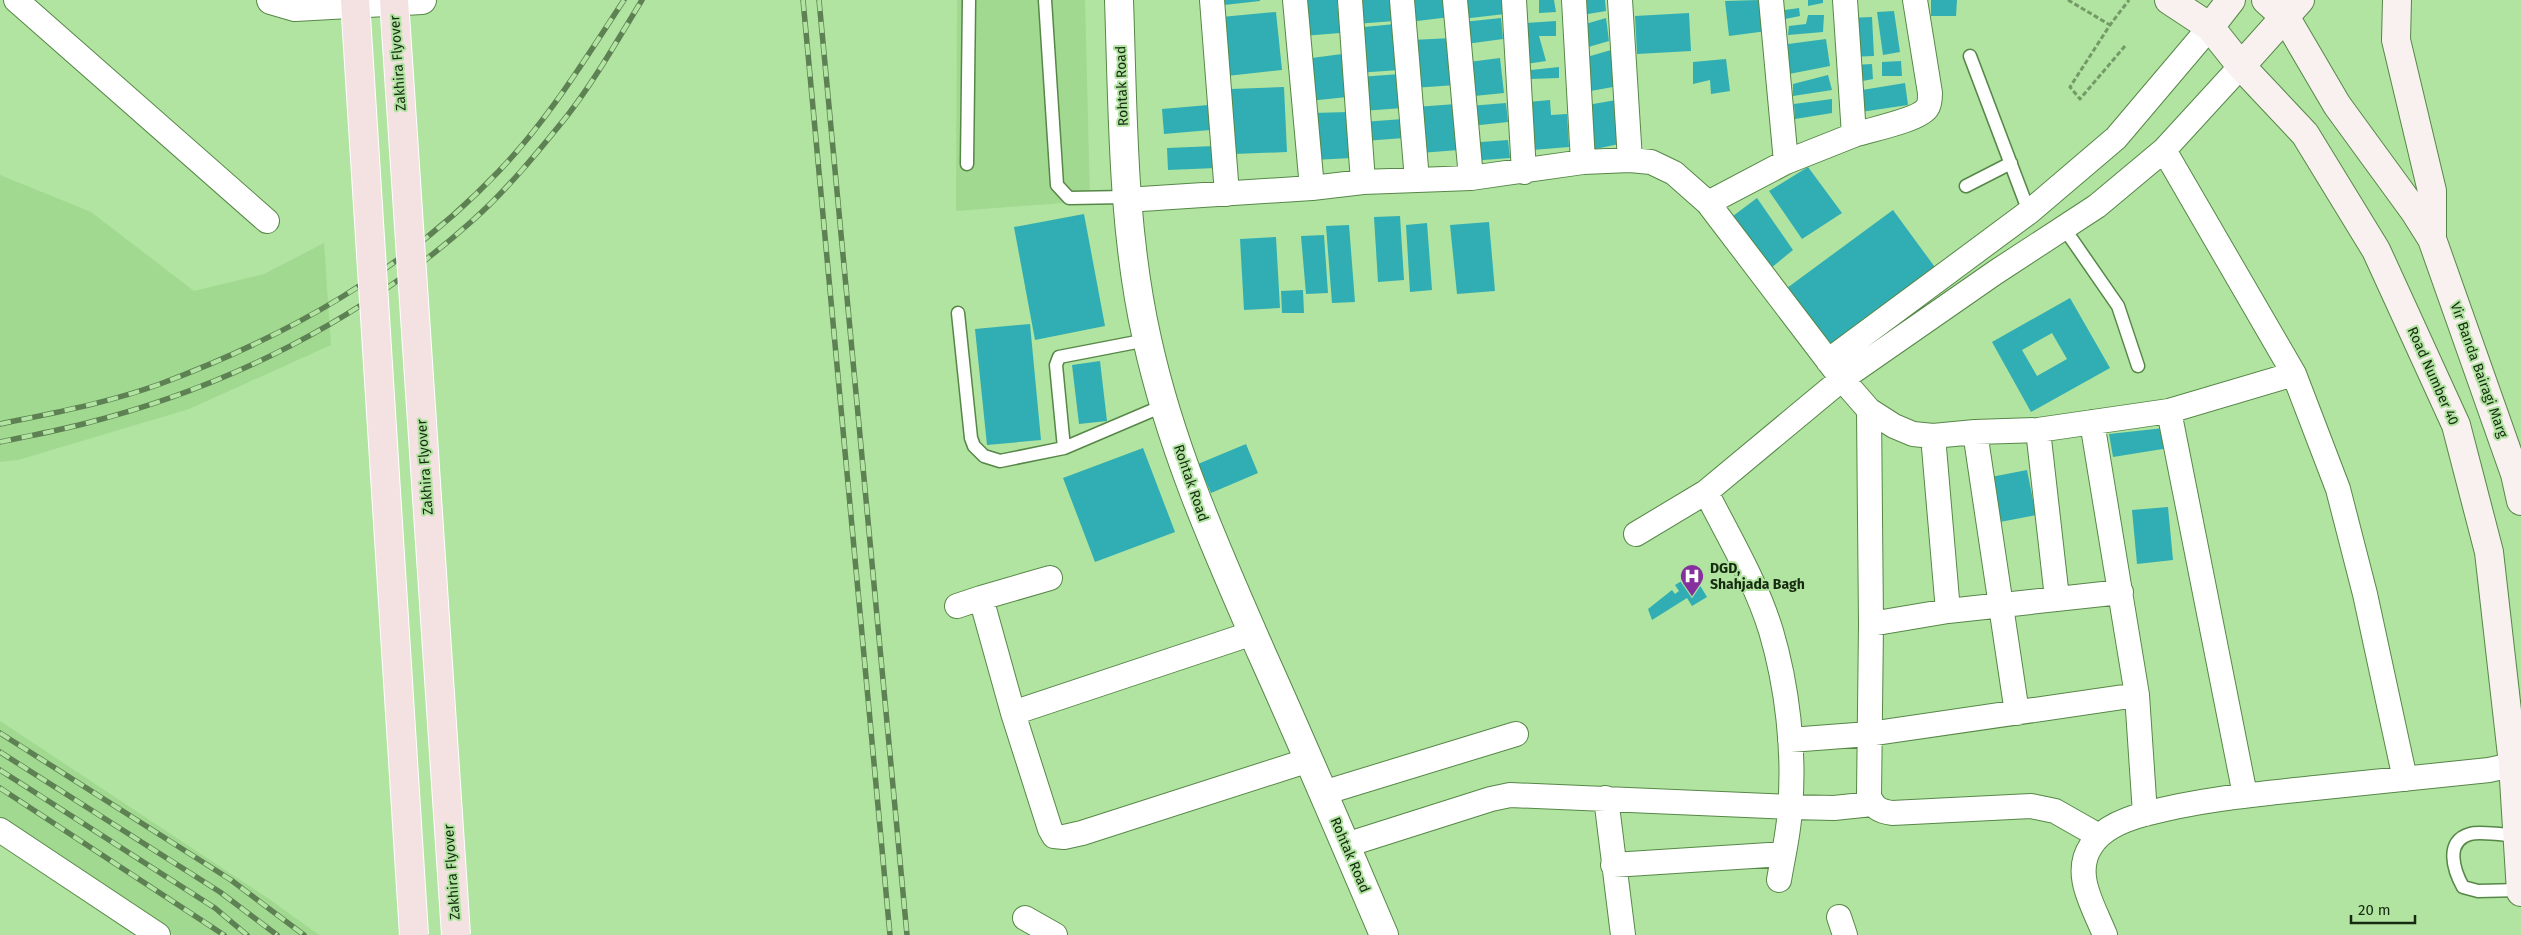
<svg xmlns="http://www.w3.org/2000/svg" width="2521" height="935" font-family="'Fira Sans',sans-serif">
  <style>
    .built { fill: #a0d98f }
    .building { fill: #31aeb3; fill-rule: evenodd }
    .lines { fill: none; stroke-linecap: round; stroke-linejoin: round }
    .service-casing { stroke: #578748; stroke-width: 15 }
    .minor-casing { stroke: #578748; stroke-width: 26 }
    .tertiary-casing { stroke: #578748; stroke-width: 30 }
    .secondary-casing { stroke: #578748; stroke-width: 30 }
    .path { stroke: #739a67; stroke-width: 3; stroke-dasharray: 5 2.5; stroke-linecap: butt }
    .service { stroke: #fff; stroke-width: 12 }
    .minor { stroke: #fff; stroke-width: 24 }
    .tertiary { stroke: #fff; stroke-width: 28 }
    .secondary { stroke: #f9f0f0; stroke-width: 28 }
    .rail-casing { stroke: #5e8154; stroke-width: 5.5 }
    .rail { stroke: #b0e4a0; stroke-width: 4; stroke-dasharray: 11; stroke-linecap: butt }
    .primary-bridge-casing { stroke: #fff; stroke-width: 30; stroke-linecap: butt }
    .primary-bridge { stroke: #f4e2e2; stroke-width: 28 }
    .labels { text-anchor: middle; dominant-baseline: central; stroke-width: 4; stroke-linejoin: round; paint-order: stroke }
    .street-label { font-size: 14px; fill: #162a10; stroke: #b0e4a0 }
    .poi-label { font-size: 14px; font-weight: bold; fill: #162a10; stroke: #b0e4a0; text-anchor: start }
  </style>
  <rect width="100%" height="100%" fill="#b0e4a0"/>
  <path class="built" d="M957 0H1085L1090 201 956 211Z
    M0 175 91 212 194 291 264 274 324 243 331 345 189 409 18 460 0 462Z
    M0 721 269 899 319 935H174L0 823Z"/>
  <path class="building" d="M1224 0H1260V1L1224 5Z
    M1306 0H1337L1340 33 1303 36Z
    M1350 0H1394L1395 21 1355 24Z
    M1407 0H1448L1450 17 1409 22Z
    M1459 0H1503L1505 14 1462 19Z
    M1539 0H1554L1556 12 1539 13Z
    M1580 0H1605L1606 11 1582 15Z
    M1760 0 1767 31 1729 36 1725 1Z
    M1808 0H1823V3L1808 6Z
    M1931 0H1957L1956 16H1931Z
    M1799 8 1800 16 1785 19V10Z
    M1894 11 1900 52 1883 55 1877 12Z
    M1276 12 1282 70 1227 76 1221 17Z
    M1689 13 1691 51 1637 54 1635 16Z
    M1808 15H1824L1823 32 1788 35 1789 26 1806 24Z
    M1872 17 1874 56 1849 57 1847 18Z
    M1501 18 1503 39 1466 44 1463 22Z
    M1606 18 1609 41 1585 48 1582 25Z
    M1556 21V36H1539L1546 61 1526 64V23Z
    M1395 24 1399 70 1357 73 1354 28Z
    M1453 38 1456 85 1413 88 1411 40Z
    M1826 39 1830 66 1789 74 1788 44Z
    M1611 50 1613 87 1585 92 1580 59Z
    M1342 54 1347 97 1309 101 1304 59Z
    M1500 58 1504 93 1464 97 1461 63Z
    M1726 59 1730 91 1711 94 1710 80 1693 84V62Z
    M1901 61 1902 76H1882V62Z
    M1872 64 1873 79 1852 83 1854 65Z
    M1559 67V78L1530 79 1531 70Z
    M1400 74 1403 108 1362 111 1359 77Z
    M1828 75 1832 90 1793 96V84Z
    M1905 83 1908 105 1854 113 1856 91Z
    M1284 87 1287 152 1234 154 1231 89Z
    M1832 99V113L1795 119 1794 104Z
    M1550 100 1551 115 1567 114 1569 147 1532 150 1528 102Z
    M1616 100 1619 144 1586 151 1582 106Z
    M1506 103 1508 122 1471 126 1469 106Z
    M1220 104 1222 129 1164 134 1162 109Z
    M1456 104 1459 150 1420 153 1416 107Z
    M1349 112 1351 158 1314 160 1312 113Z
    M1403 119 1404 138 1364 141 1363 122Z
    M1508 140 1510 158 1470 161 1468 143Z
    M1215 146 1216 168 1168 170 1167 148Z
    M1808 167 1842 213 1802 239 1769 191Z
    M1757 198 1793 250 1771 268 1733 216Z
    M1893 210 1937 270 1831 348 1787 288Z
    M1084 214 1105 326 1035 340 1014 227Z
    M1400 216 1404 280 1378 282 1374 217Z
    M1489 222 1495 291 1457 294 1450 225Z
    M1427 223 1432 290 1410 292 1406 225Z
    M1349 225 1355 302 1332 303 1326 226Z
    M1324 235 1328 293 1306 294 1301 236Z
    M1276 237 1280 308 1244 310 1240 239Z
    M1303 290 1304 313H1282L1281 291Z
    M2070 298 2110 368 2031 412 1992 342ZM2052 333 2067 359 2037 376 2022 350Z
    M1030 324 1041 440 987 445 975 329Z
    M1100 361 1107 421 1079 424 1072 365Z
    M2164 428 2169 448 2113 457 2109 434Z
    M1246 444 1258 473 1211 493 1198 464Z
    M1143 448 1175 532 1095 562 1063 478Z
    M2027 470 2036 515 2000 522 1991 477Z
    M2168 507 2173 560 2137 564 2132 510Z
    M1693 574 1707 597 1692 606 1687 598 1652 620 1648 609 1672 590 1675 594 1679 591 1675 585Z"/>
  <g class="lines">
    <g class="service-casing">
      <path id="service" d="M1045 0 1057 185 1069 198 1126 197
        M1970 56 2029 212
        M967 164 969 0
        M1966 186 2011 163
        M2064 228 2118 306 2138 366
        M958 313 971 438 974 446 984 456 1000 461 1064 448 1165 405
        M1064 448 1056 365 1059 357 1147 340
        M2517 836C2505 835 2480 831 2470 834 2444 841 2454 871 2463 887L2478 891 2521 890"/>
    </g>
    <g class="minor-casing">
      <path id="minor" d="M16 0 267 221
        M1212 0 1227 194
        M1295 0 1312 188
        M1350 0 1363 182
        M1402 0 1417 180
        M1455 0 1471 178
        M1514 0 1524 172
        M1574 0 1583 162
        M1620 0 1630 160
        M1771 0 1786 162
        M1854 135C1869 130 1919 120 1927 108 1930 104 1930 97 1930 93L1915 0
        M2164 150 2294 374 2338 489 2365 594 2405 779
        M1126 200 1312 188 1363 182 1471 178 1583 162 1630 160 1651 162 1674 173 1708 203 1842 379 1869 410 1894 426 1913 434 1933 436 1975 432 2038 430 2169 411 2294 374
        M1708 203 1786 162 1854 135 1845 0
        M1828 361 2029 212 2116 138 2210 27
        M1869 410 1871 624 1869 796C1874 808 1879 811 1892 813L2031 806 2055 811 2099 836
        M2169 411 2245 795
        M2092 422 2137 695 2145 814
        M2038 430 2057 598
        M1975 432 2017 713
        M1933 436 1948 611
        M1706 492C1729 537 1756 582 1771 631 1787 685 1795 751 1790 808 1789 832 1783 856 1779 880
        M1636 534 1706 492 1842 379 1996 272 2097 206 2164 150 2241 66
        M981 598 1050 578
        M957 606 981 598 1013 713 1050 829 1054 836 1064 837 1082 833 1309 760
        M1871 624 1948 611 2121 592
        M1013 713 1253 633
        M1790 740 1869 734 2137 695
        M1323 793 1516 734
        M1606 798 1623 935
        M0 830 158 935
        M1346 845 1491 799 1510 795 1791 807 1834 808 1872 804
        M1613 865 1783 854
        M1839 917 1845 935
        M1025 918 1055 935
        M2105 935C2094 907 2072 874 2091 846 2102 828 2126 819 2145 814 2200 799 2258 794 2315 788 2373 782 2431 776 2489 770L2521 763"/>
    </g>
    <g class="tertiary-casing">
      <path id="tertiary" d="M271 0 295 7 422 0
        M1119 0C1123 113 1122 228 1147 339 1171 449 1217 551 1262 654 1304 747 1344 841 1384 935"/>
    </g>
    <g class="secondary-casing">
      <path id="secondary" d="M2169 0 2210 27 2241 66 2305 134 2376 250 2456 425 2489 552 2513 764 2521 892
        M2266 0 2286 18 2337 105 2415 212 2432 239 2515 474 2521 501
        M2397 0 2396 40 2432 191V239
        M2210 27 2231 0
        M2241 66 2300 0"/>
    </g>
    <path class="path" d="M2068 0 2110 25
      M2125 46 2080 99 2070 87 2110 25 2129 0"/>
    <use href="#service" class="service"/>
    <use href="#minor" class="minor"/>
    <use href="#tertiary" class="tertiary"/>
    <use href="#secondary" class="secondary"/>
    <g class="rail-casing">
      <path id="rail" d="M803 0 890 935
        M819 0 907 935
        M0 424C53 413 108 403 160 384 288 336 404 271 499 171 548 120 585 59 624 0
        M0 442C28 436 56 431 83 424 226 388 362 320 472 221 506 191 538 152 567 116 595 80 618 39 642 0
        M0 733 231 880 304 935
        M0 752 220 892 277 935
        M0 770 215 908 247 935
        M0 788 224 935"/>
    </g>
    <use href="#rail" class="rail"/>
    <g class="primary-bridge-casing">
      <path id="primary-bridge" d="M355 0 414 935
        M394 0 456 935"/>
    </g>
    <use href="#primary-bridge" class="primary-bridge"/>
  </g>
  <defs>
    <g id="hospital-pin" transform="scale(1.25)"><path d="M0 17L-7.5 6A9.5 9.5 0 1 1 7.5 6Z" fill="#86309d" stroke="#b0e4a0"/><path d="M-5-5h3v3.5h4V-5h3V5h-3V1.5h-4V5h-3Z" fill="#fff"/></g>
  </defs>
  <g fill-rule="evenodd">
    <use href="#hospital-pin" x="1692" y="576"/>
  </g>
  <g class="labels">
    <g class="street-label">
      <text transform="translate(398 63) rotate(-94)">Zakhira Flyover</text>
      <text transform="translate(1122 86) rotate(-92)">Rohtak Road</text>
      <text transform="translate(2479 370) rotate(70)">Vir Banda Bairagi Marg</text>
      <text transform="translate(2433 376) rotate(66)">Road Number 40</text>
      <text transform="translate(425 467) rotate(-94)">Zakhira Flyover</text>
      <text transform="translate(1191 483) rotate(71)">Rohtak Road</text>
      <text transform="translate(1350 855) rotate(67)">Rohtak Road</text>
      <text transform="translate(452 872) rotate(-94)">Zakhira Flyover</text>
    </g>
    <g class="poi-label">
      <text x="1710" y="568">DGD,<tspan x="1710" dy="16">Shahjada Bagh</tspan></text>
    </g>
  </g>
  <path d="M2351 915v8h64v-8" fill="none" stroke="#162a10" stroke-width="2.5"/>
  <text x="2358" y="915" font-size="15" fill="#162a10" stroke="#b0e4a0" stroke-width="4" paint-order="stroke">20 m</text>
</svg>
